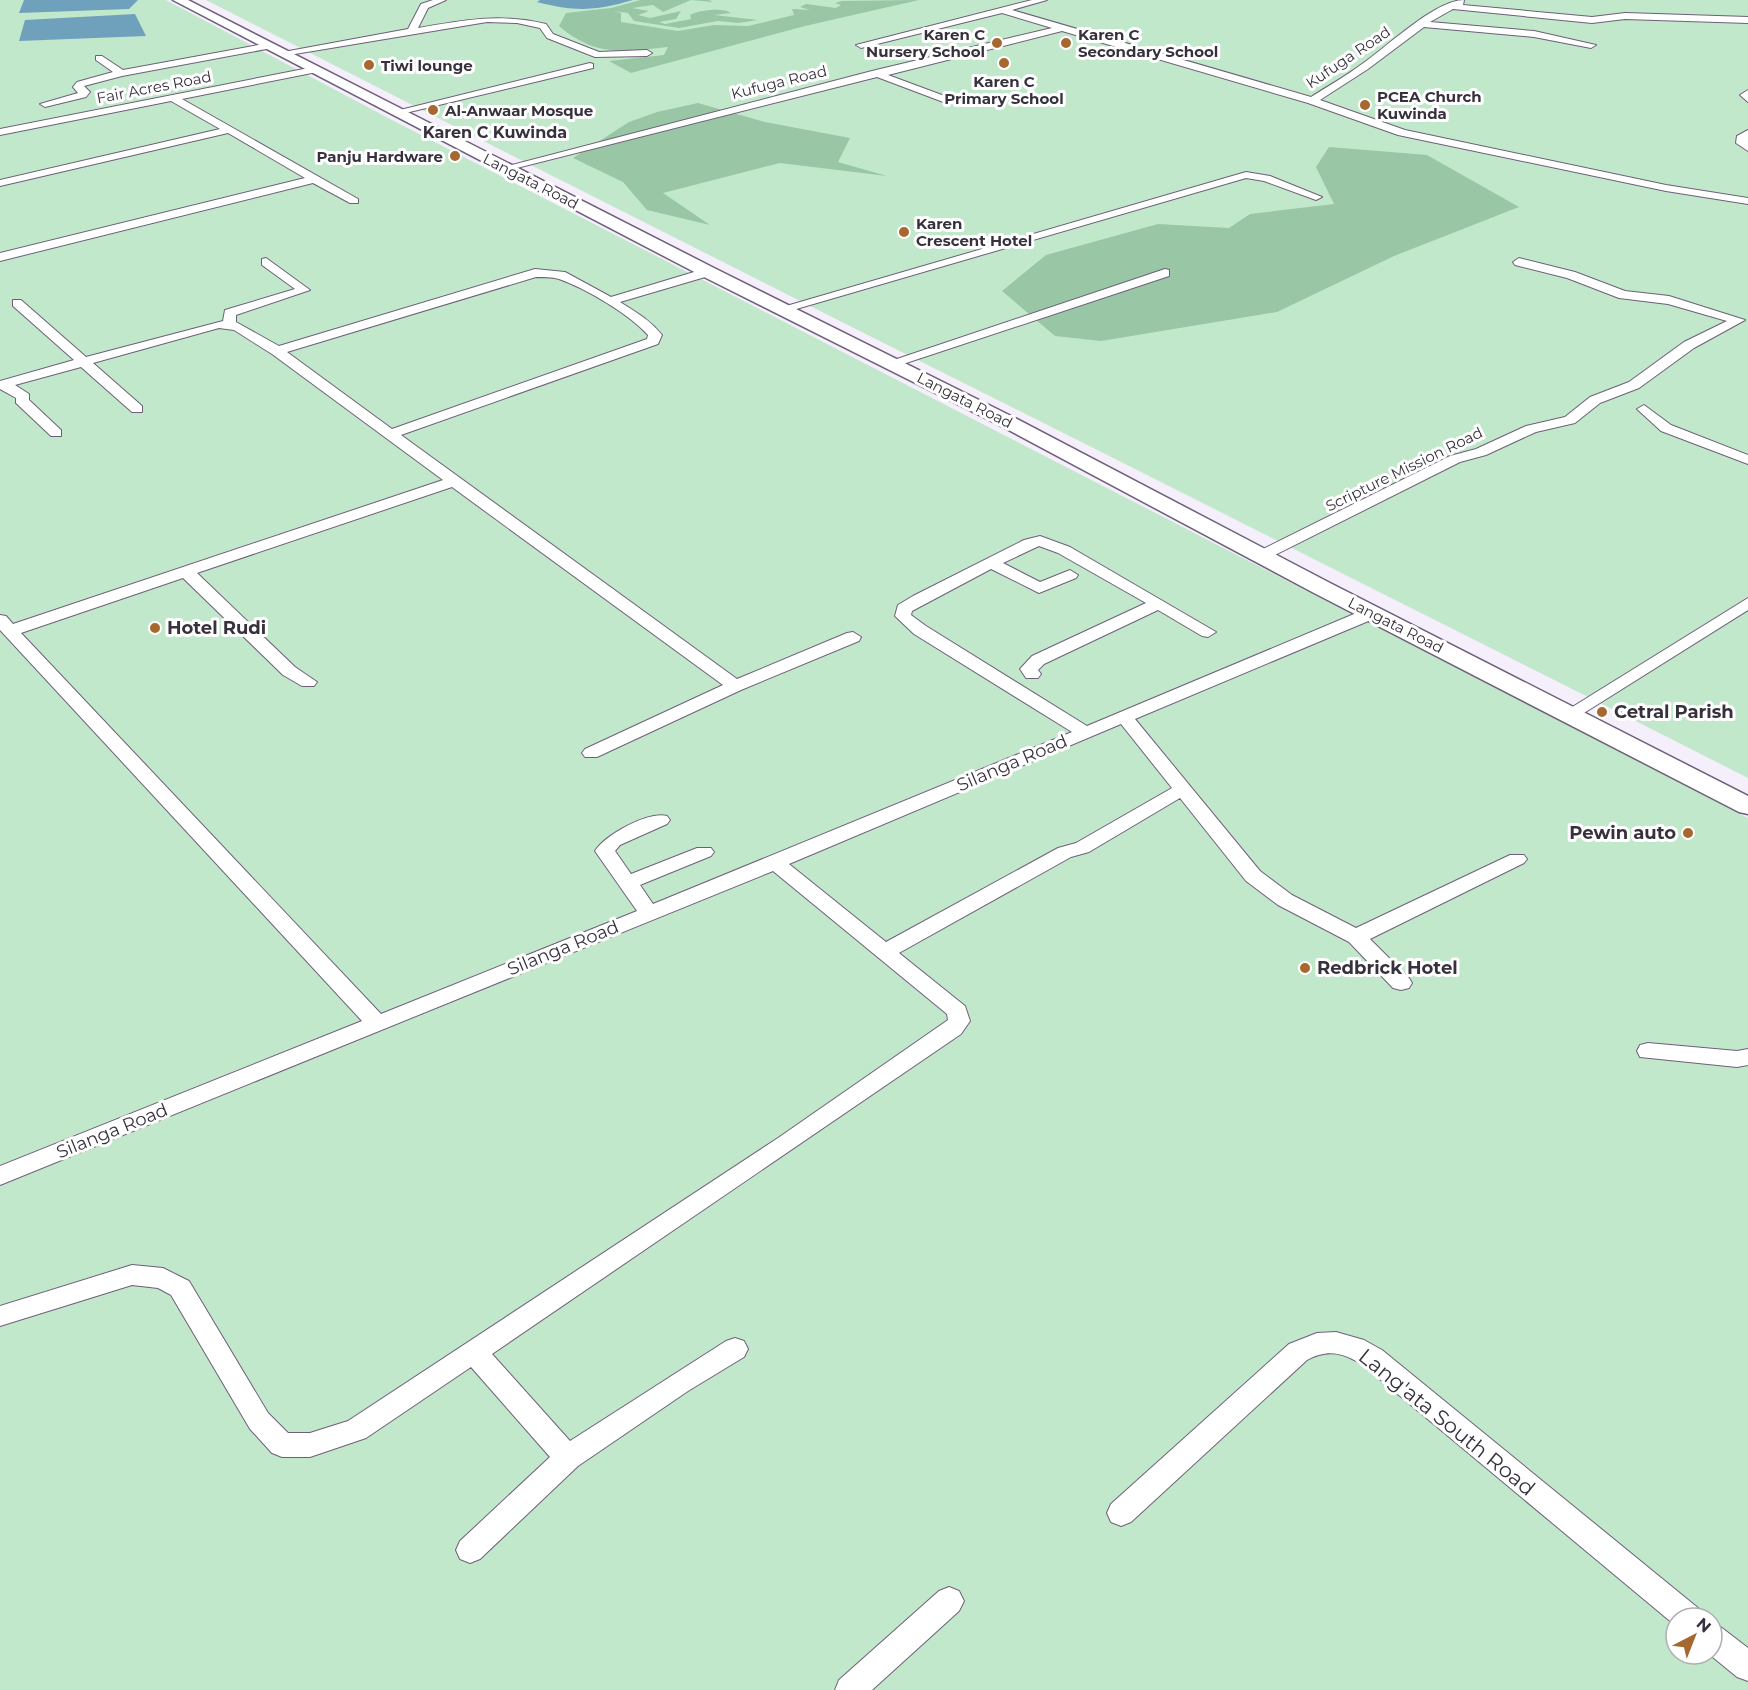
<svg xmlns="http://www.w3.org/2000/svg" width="1748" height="1690" font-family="Montserrat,sans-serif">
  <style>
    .green { fill: #c2e8cb; fill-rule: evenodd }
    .forest { fill: #99c6a4 }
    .water { fill: #6fa1bd }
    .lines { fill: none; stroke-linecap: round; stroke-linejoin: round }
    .street-casing { stroke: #6e5f79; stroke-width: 2 }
    .secondary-casing { stroke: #6e5f79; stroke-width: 3 }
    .street { fill: #fff; fill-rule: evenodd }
    .secondary { fill: #fff; fill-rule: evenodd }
    .poi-dot { fill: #a7682f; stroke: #fff; stroke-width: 2 }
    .labels { text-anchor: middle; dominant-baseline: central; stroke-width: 6; stroke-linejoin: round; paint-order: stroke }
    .far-poi-label { font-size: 15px; font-weight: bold; fill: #37313d; stroke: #fff; text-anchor: start }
    .far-street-label { font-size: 15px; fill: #37313d; stroke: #fff }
    .far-neighbourhood-label { font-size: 16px; font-weight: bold; fill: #37313d; stroke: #fff }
    .poi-label { font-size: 18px; font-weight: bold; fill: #37313d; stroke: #fff; text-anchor: start }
    .street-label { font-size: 18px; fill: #37313d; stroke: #fff }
    .near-street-label { font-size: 21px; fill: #37313d; stroke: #fff }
  </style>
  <rect width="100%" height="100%" fill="#f5eefb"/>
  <path class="green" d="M0 0H166L394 121 1748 818V1690H0ZM1676 1618H1712V1654H1676Z
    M206 0H1748V778C1235 518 719 262 206 0Z"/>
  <path class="forest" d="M641 0H709L713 2 691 0 663 12 653 5 632 8 649 11 638 15 650 18 681 11 676 19 659 22 665 24 691 19 690 15C698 10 723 7 731 13L714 15 758 20 738 23 718 21 679 28 634 21 628 13 613 11 621 13V22L678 31 714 25 748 26 794 15 792 9 810 10 800 7 806 4 836 8 841 5 835 3 842 1 919 0 805 26 631 73 609 61 664 55 668 47C624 52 595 57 559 26L566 13 611 8Z
    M698 103 765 122 850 138 838 162 887 176 780 163 663 193 710 225 647 210 623 182 573 158 629 122 657 112Z
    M1329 147 1427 155 1519 207 1394 256 1277 312 1101 341 1055 336 1002 291 1046 255 1158 224 1229 228 1250 214 1334 204 1316 167Z"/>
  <path class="water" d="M24 0H138L129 9 19 13Z
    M540 0H633C594 11 576 12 537 2Z
    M135 14 146 36 19 41 25 20Z"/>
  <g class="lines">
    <g class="street-casing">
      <path id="street" d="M433 0H446L428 8 418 28C465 20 499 13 546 24L553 34 599 52 647 50 652 53 647 56 595 57 547 38 540 28 517 23 487 22 283 56 278 53 408 29 421 4Z
        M1032 0H1047L1012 10 1311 97C1328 86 1346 76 1362 64 1387 47 1435 0 1464 0L1463 5 1592 17 1625 13 1748 17V23L1625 19 1592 23 1453 9 1430 22 1534 31 1596 45 1591 48 1534 37 1424 27 1368 69 1320 100 1405 130 1666 185 1748 198V204L1666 191 1398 135 1308 103 1062 31 888 75 950 98 951 100 946 103 877 77 505 171 500 168 872 71 1052 28 1002 13 861 48 856 45Z
        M269 43 274 46 272 48 122 76 84 86 90 92 86 97 45 107 40 104 78 93 73 87 77 82 113 72 96 60V56H102L123 70Z
        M590 63 593 64V68L397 115 392 112Z
        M314 67 317 68V72L182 99 358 199V203H350L313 183 0 261V253L305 178 228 133 0 186V180L220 129 171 101 0 135V129Z
        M1748 90V102L1740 95Z
        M1748 130V151L1736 143 1737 136Z
        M1246 172 1270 176 1322 197 1316 200 1264 181 1246 178 786 312 782 313 776 309Z
        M266 258 310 290 236 315V322L279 346 535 269 565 272 611 297 704 269H712V275L620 302C636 312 650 320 662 335L658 344 401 435 737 679 847 633 853 632 861 637 859 641 741 690 597 757H585L582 753 585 749 723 685 452 487 197 573 295 667 317 682 314 686H302L283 675 183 578 21 633 381 1014 637 911 595 851C605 835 648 811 667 816L670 820 667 824 620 845 615 851 631 874 697 848H711L714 852 711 856 640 885 653 904 1072 732 914 634 895 616 898 605 913 596 1024 540 1040 536 1070 547 1216 632 1208 637 1202 636 1158 610 1044 664 1038 670 1041 674 1038 678H1026L1020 669 1032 656 1146 603 1058 553 1039 546 1003 563 1040 582 1070 570 1078 575 1076 578 1039 593 991 569 912 611 911 615 926 626 1087 726 1366 609H1378L1380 613 1378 617 1135 719 1260 871 1292 895 1356 928 1510 855H1524L1527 859 1524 863 1370 939 1409 978 1412 983 1409 988 1401 990 1393 988 1349 942 1278 905 1246 881 1180 798 1089 852 1071 857 899 953 965 1006 970 1021 961 1034 492 1354 570 1441 726 1341 735 1338 744 1341 748 1349 744 1357 688 1391 578 1466 480 1559 470 1563 460 1559 456 1550 460 1541 550 1457 471 1367 366 1438 310 1457H282L272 1453 250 1429 171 1295 158 1288 132 1285 0 1326V1306L132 1265 163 1268 189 1281 268 1413 288 1433H310L348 1421 778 1138 948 1020 947 1014 773 871 0 1185V1166L362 1021 0 630V615L6 616 13 624 443 480 272 354 234 330 219 328 93 363 142 406V412H132L81 367 15 385 29 394V400L61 430V436H51L16 403V398L0 389V381L74 360 13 306V300H21L86 357 223 321 225 310 295 289 262 265V259ZM536 277C543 277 552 277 559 279 587 289 629 314 648 335L647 339 392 429 287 352ZM1121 724 1172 788 1076 843 1058 848 886 942 789 864Z
        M1519 258 1575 272 1625 291 1669 296 1745 320 1694 348 1639 388 1600 403 1575 423 1536 432 1486 455 1460 462 1267 559H1255L1253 556 1255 553 1450 456 1476 449 1526 426 1565 417 1590 397 1629 382 1684 342 1727 321 1668 304 1619 298 1567 278 1515 265 1513 262Z
        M1165 269 1169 270V276L897 366 892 367 885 363Z
        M1644 405 1671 425 1748 455V464L1661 431 1637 409Z
        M1748 598V610L1576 718H1564L1561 714Z
        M1648 1043 1737 1051 1748 1049V1065L1737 1067 1640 1057 1637 1051 1640 1045Z
        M1336 1332 1364 1340 1382 1350 1698 1608 1703 1618H1676V1626L1364 1366C1345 1353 1328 1348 1307 1360L1131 1522 1121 1526 1111 1522 1107 1513 1111 1504 1289 1344 1317 1333Z
        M949 1587 959 1591 964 1601 959 1611 872 1690H835L839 1680 939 1591Z
        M1712 1624 1722 1628 1748 1648V1681L1737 1677 1709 1654H1712Z"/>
    </g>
    <g class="secondary-casing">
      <path id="secondary" d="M173 0H188L714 268 1015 418 1330 583 1748 796V814L1739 812 1314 593 1001 426 702 276Z"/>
    </g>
    <use href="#street" class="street"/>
    <use href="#secondary" class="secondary"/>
  </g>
  <g class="poi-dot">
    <circle cx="997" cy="43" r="6"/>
    <circle cx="1066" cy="43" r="6"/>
    <circle cx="1004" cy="63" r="6"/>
    <circle cx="369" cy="65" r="6"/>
    <circle cx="1365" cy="105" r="6"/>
    <circle cx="433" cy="110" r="6"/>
    <circle cx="455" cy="156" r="6"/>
    <circle cx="904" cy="232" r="6"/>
    <circle cx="155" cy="628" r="6"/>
    <circle cx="1602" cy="712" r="6"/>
    <circle cx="1688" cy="833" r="6"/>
    <circle cx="1305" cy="968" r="6"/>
  </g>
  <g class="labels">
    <g class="far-poi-label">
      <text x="985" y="34" text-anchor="end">Karen C<tspan x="985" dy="17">Nursery School</tspan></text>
      <text x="1078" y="34">Karen C<tspan x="1078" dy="17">Secondary School</tspan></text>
      <text x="381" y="65">Tiwi lounge</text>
      <text x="1004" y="81" text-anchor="middle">Karen C<tspan x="1004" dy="17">Primary School</tspan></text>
      <text x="1377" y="96">PCEA Church<tspan x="1377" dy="17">Kuwinda</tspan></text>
      <text x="445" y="110">Al-Anwaar Mosque</text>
      <text x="443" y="156" text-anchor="end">Panju Hardware</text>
      <text x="916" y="223">Karen<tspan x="916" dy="17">Crescent Hotel</tspan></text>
    </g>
    <g class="far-street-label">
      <text transform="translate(1348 57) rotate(-34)">Kufuga Road</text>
      <text transform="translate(779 82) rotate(-14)">Kufuga Road</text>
      <text transform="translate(154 87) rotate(-11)">Fair Acres Road</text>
      <text transform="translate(531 181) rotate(27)">Langata Road</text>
      <text transform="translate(965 400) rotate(27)">Langata Road</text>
      <text transform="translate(1404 469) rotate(-26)">Scripture Mission Road</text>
      <text transform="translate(1396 625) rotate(27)">Langata Road</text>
    </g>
    <g class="far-neighbourhood-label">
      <text x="495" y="132">Karen C Kuwinda</text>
    </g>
    <g class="poi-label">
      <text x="167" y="628">Hotel Rudi</text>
      <text x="1614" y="712">Cetral Parish</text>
      <text x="1676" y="833" text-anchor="end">Pewin auto</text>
      <text x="1317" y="968">Redbrick Hotel</text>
    </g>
    <g class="street-label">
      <text transform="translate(1012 763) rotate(-23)">Silanga Road</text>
      <text transform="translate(563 948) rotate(-22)">Silanga Road</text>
      <text transform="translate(112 1131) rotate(-22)">Silanga Road</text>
    </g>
    <g class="near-street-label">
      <text transform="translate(1447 1422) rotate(39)">Lang'ata South Road</text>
    </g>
  </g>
  <g transform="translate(1694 1636) rotate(42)"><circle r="28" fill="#ffffff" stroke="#afadb1" stroke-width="1.5"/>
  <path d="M0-4.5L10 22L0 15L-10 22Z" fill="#a7682f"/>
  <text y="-9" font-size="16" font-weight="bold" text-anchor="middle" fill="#37313d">N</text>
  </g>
</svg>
